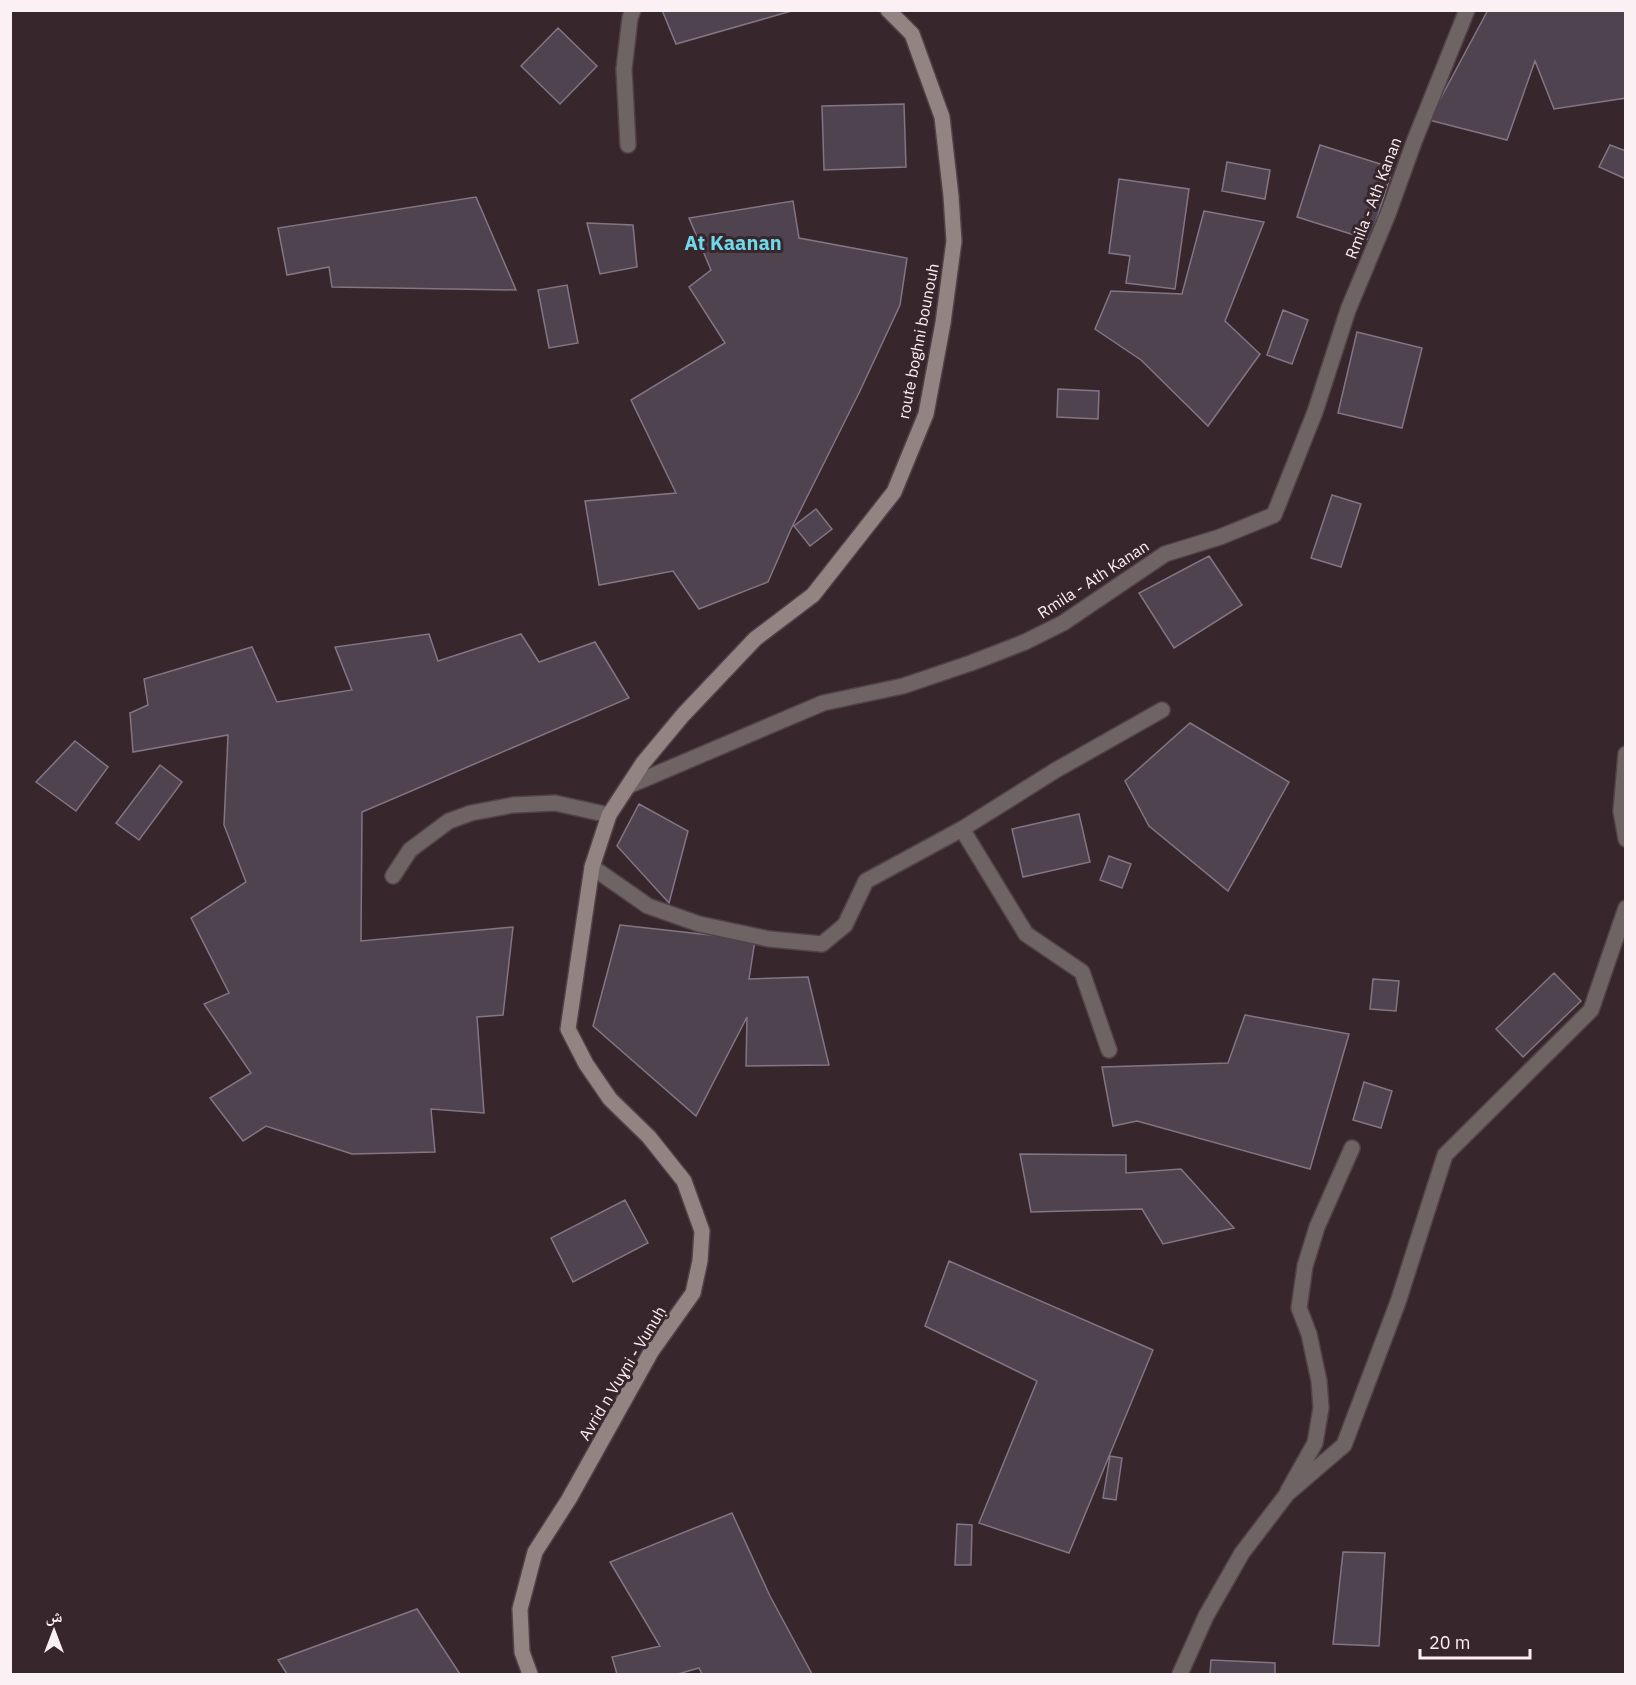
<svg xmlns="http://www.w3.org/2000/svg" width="1636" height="1685" font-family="'IBM Plex Sans','Noto Naskh Arabic',sans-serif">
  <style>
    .building { fill: #504350; stroke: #837583; stroke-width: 1.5 }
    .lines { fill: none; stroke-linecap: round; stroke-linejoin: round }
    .lane-casing { stroke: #524248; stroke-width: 18 }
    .street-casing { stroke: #524248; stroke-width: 18 }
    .secondary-casing { stroke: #524248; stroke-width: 18 }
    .lane { stroke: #6d6463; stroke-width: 15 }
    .street { stroke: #6d6463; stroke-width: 15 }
    .secondary { stroke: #928482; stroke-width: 15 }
    .labels { text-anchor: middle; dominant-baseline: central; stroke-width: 6; stroke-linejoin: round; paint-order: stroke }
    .street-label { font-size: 16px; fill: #fbf0f3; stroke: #37262c }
    .quarter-label { font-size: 20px; font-weight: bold; fill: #6fd9e9; stroke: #37262c }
  </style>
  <rect width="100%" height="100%" fill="#37262c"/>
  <path class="building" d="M662 10H795L676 44Z
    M1488 10H1626V98L1554 109 1535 61 1507 140 1429 120Z
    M558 28 597 66 560 104 521 66Z
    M904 104 906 167 824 170 822 106Z
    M1320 145 1393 168 1370 240 1297 217Z
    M1610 145 1626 151V179L1599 167Z
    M1227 162 1270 170 1265 199 1222 191Z
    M1119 179 1189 189 1175 289 1126 283 1130 256 1109 253Z
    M476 197 516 290 332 287 329 267 287 275 278 228Z
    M793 201 799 238 907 258 900 305 859 393 791 529 768 582 699 609 673 571 599 585 585 501 676 493 631 400 725 343 689 287 711 270 689 218Z
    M1204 211 1264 222 1225 321 1260 354 1208 426 1141 360 1095 329 1111 291 1182 294Z
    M587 223 633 225 637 267 600 274Z
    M567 285 578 343 549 348 538 290Z
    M1283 310 1308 320 1292 364 1267 355Z
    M1357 332 1422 348 1402 428 1338 413Z
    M1058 389 1099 391 1098 419 1057 417Z
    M1332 495 1361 504 1341 567 1311 558Z
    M816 509 832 529 810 546 794 526Z
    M1209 556 1242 605 1174 648 1139 593Z
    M429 634 438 661 521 634 539 662 595 642 629 698 362 812 361 941 513 927 503 1015 477 1017 484 1113 431 1109 435 1152 352 1154 266 1126 243 1141 210 1098 251 1073 204 1004 229 993 191 918 246 882 224 825 228 735 133 752 130 713 148 705 144 679 252 647 277 702 352 690 335 647Z
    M1190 723 1289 782 1228 891 1149 826 1125 781Z
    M75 741 108 767 76 811 36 782Z
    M160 765 182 782 139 840 116 823Z
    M639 804 688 831 669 903 617 846Z
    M1079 814 1090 862 1023 877 1012 829Z
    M1109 856 1131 864 1122 888 1100 880Z
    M620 925 755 940 749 979 808 977 829 1065 746 1066 747 1017 696 1116 593 1026Z
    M1554 973 1581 1001 1523 1057 1496 1029Z
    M1373 979 1399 981 1396 1011 1370 1009Z
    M1245 1015 1349 1034 1310 1169 1137 1121 1113 1126 1102 1067 1228 1063Z
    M1364 1082 1392 1091 1381 1128 1353 1120Z
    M1020 1154 1126 1155V1173L1181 1169 1234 1228 1163 1244 1142 1209 1031 1212Z
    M625 1200 648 1243 573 1282 551 1238Z
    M949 1261 1153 1350 1069 1553 979 1523 1037 1381 925 1326Z
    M1110 1456 1122 1458 1116 1500 1103 1498Z
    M732 1513 770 1596 812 1674H702L699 1668 678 1674H617L612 1657 660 1646 610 1562Z
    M957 1524 972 1525 971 1565H955Z
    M1343 1552 1385 1553 1379 1646 1333 1644Z
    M417 1609 460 1674H287L278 1660Z
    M1211 1660 1275 1663V1674H1210Z"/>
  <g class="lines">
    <g class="lane-casing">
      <path id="lane" d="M962 829 1026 934 1082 972 1109 1050
        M592 867 648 906 699 924 769 939 822 944 845 925 866 881 962 829 1056 770 1162 710
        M1288 1491 1315 1443 1321 1408 1319 1381 1309 1334 1299 1308 1305 1266 1317 1227 1352 1148"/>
    </g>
    <g class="street-casing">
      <path id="street" d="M628 145 624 69 630 18 633 10
        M1626 754 1621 811 1626 839
        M628 786 823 703 903 686 971 663 1025 642 1063 623 1165 554 1220 537 1274 515 1315 412 1348 310 1388 214 1414 142 1467 10
        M393 876 410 850 449 821 471 813 513 805 555 803 609 815
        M1180 1674 1206 1616 1242 1553 1287 1494 1344 1445 1398 1302 1445 1155 1591 1010 1626 908"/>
    </g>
    <g class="secondary-casing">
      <path id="secondary" d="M530 1674 522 1652 520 1609 535 1552 569 1499 651 1352 693 1293 700 1261 702 1231 684 1181 649 1137 610 1099 586 1064 568 1029 592 867 609 815 643 763 683 715 755 639 813 595 894 492 926 414 943 323 954 241 951 196 942 117 912 34 888 10"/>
    </g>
    <use href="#lane" class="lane"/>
    <use href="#street" class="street"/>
    <use href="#secondary" class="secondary"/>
  </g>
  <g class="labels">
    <g class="street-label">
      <text transform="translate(1373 198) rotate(-69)">Rmila - Ath Kanan</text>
      <text transform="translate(918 341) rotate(-79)">route boghni bounouh</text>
      <text transform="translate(1093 579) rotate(-33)">Rmila - Ath Kanan</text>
      <text transform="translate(622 1373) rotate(-59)">Avrid n Vuɣni - Vunuḥ</text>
    </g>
    <g class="quarter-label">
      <text x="733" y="242">At Kaanan</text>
    </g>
  </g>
  <rect width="1636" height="1685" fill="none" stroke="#fbf0f3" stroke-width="24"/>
  <g transform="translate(54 1631)" stroke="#37262c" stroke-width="4.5" paint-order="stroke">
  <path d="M0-4.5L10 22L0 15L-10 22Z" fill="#fbf0f3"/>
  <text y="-9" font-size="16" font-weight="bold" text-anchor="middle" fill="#fbf0f3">ش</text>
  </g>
  <path d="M1420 1649v9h110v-9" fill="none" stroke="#fbf0f3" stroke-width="3"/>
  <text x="1429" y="1649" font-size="18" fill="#fbf0f3" stroke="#37262c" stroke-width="4.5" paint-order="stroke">20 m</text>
</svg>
